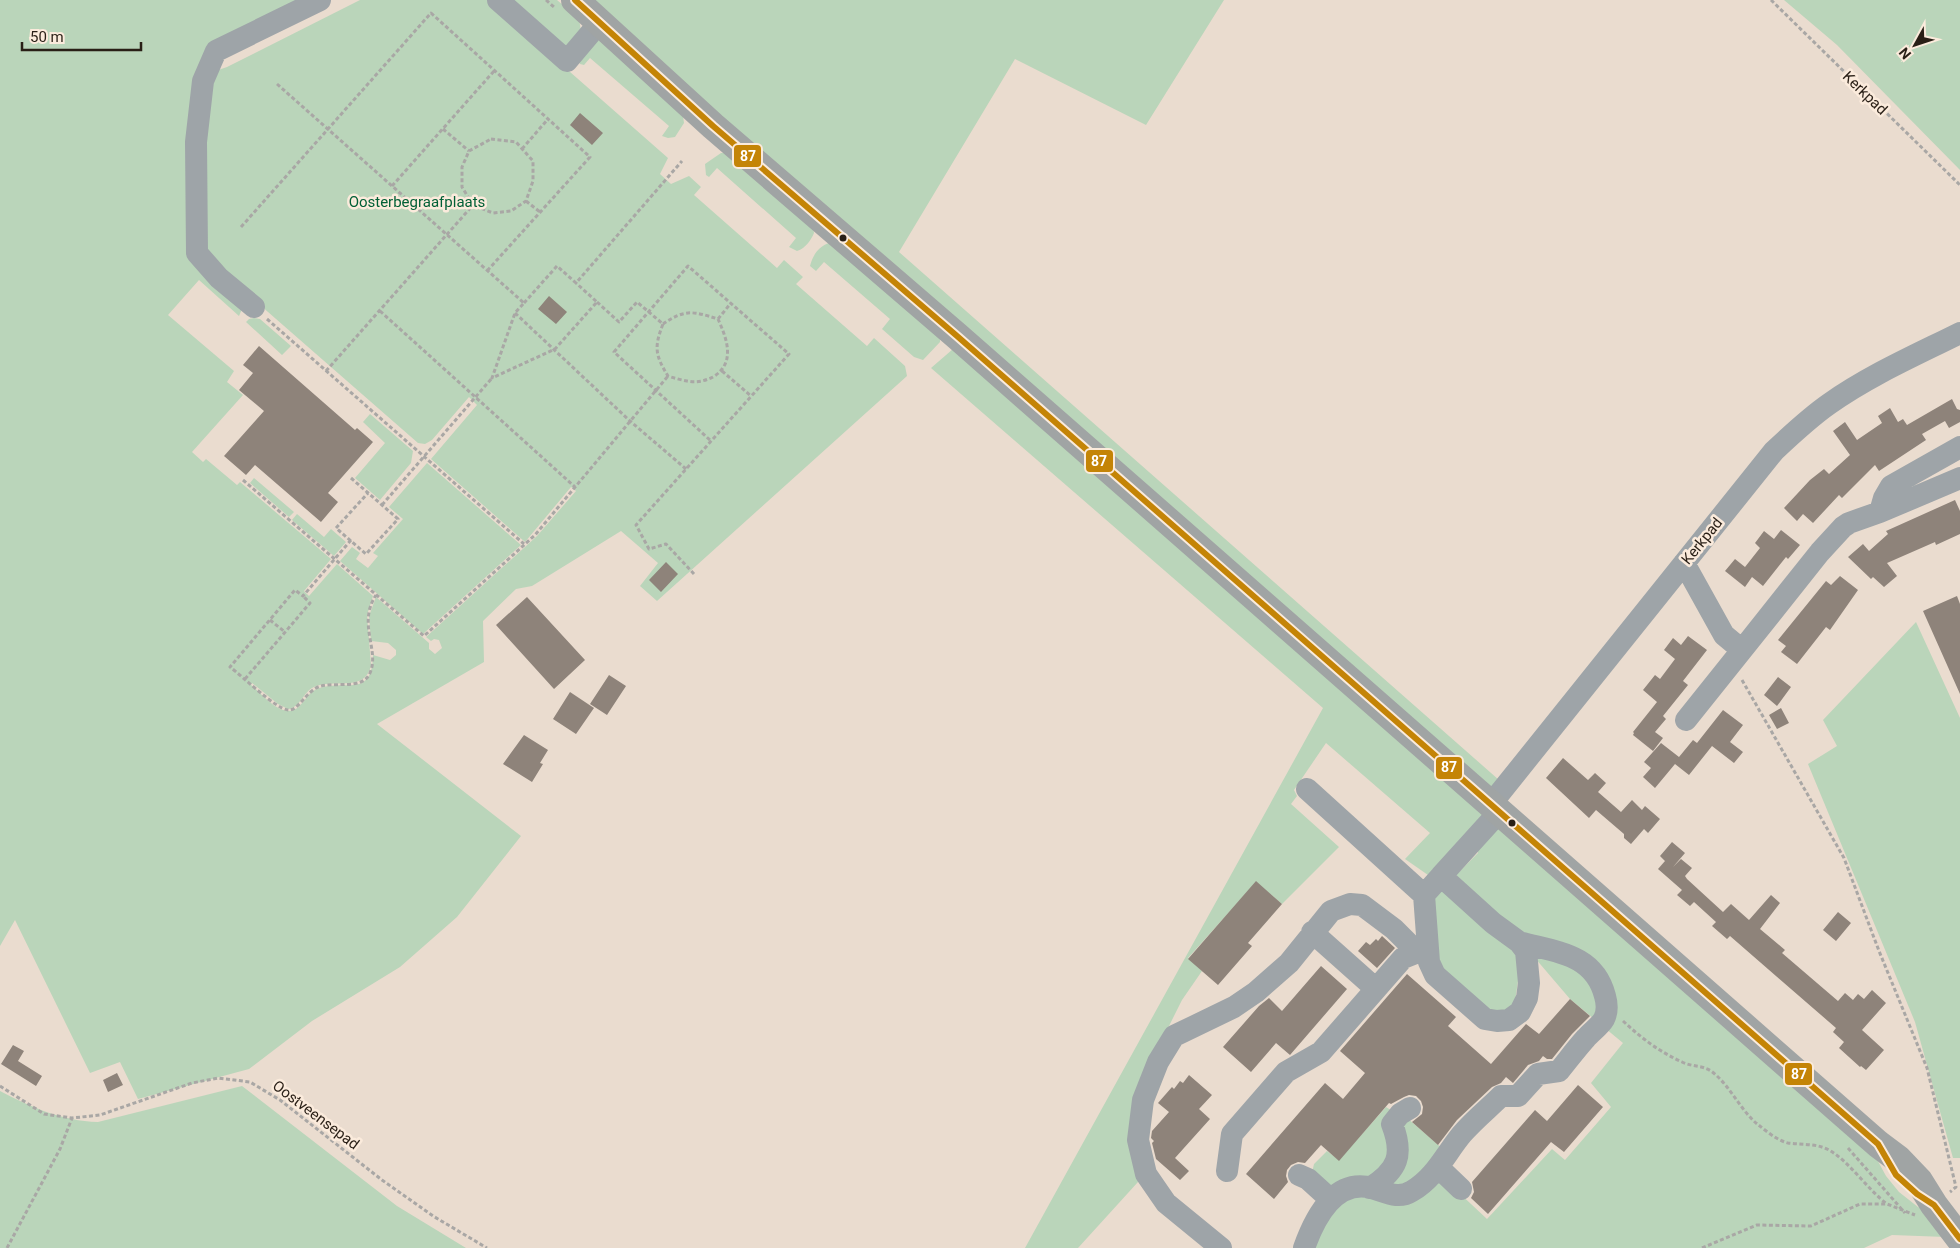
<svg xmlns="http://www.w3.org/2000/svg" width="1960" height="1248" font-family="Roboto,sans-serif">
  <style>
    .green { fill: #bad5ba; fill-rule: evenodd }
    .building { fill: #8e837a }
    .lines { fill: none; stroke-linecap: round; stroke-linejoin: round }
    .path { stroke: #a9a7a5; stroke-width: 3; stroke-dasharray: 4 2.5; stroke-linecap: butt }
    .minor { stroke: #9ea4a8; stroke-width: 22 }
    .major { stroke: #a0a4a4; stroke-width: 28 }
    .bus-1-casing { stroke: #fbebdc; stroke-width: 10 }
    .bus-1 { stroke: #c48406; stroke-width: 6 }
    .bus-dot { fill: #291f16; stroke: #fbebdc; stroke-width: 2 }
    .labels { text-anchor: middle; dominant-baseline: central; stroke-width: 5; stroke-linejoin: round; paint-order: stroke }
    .street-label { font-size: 15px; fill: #291f16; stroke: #fbebdc }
    .park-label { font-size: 15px; fill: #005f35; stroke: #fbebdc }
    .line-badge { stroke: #fbebdc; stroke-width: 2 }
    .badge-label { font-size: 14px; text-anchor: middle; font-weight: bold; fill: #fff }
  </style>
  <rect width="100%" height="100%" fill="#eadccf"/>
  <path class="green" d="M0 0H309L198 77 227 67 360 0H488L668 158 660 174 671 184 689 176 701 187 694 195 777 268 784 260 803 277 796 284 867 346 874 338 905 366 907 376 657 601 640 586 658 563 621 531 532 586 516 589 483 621 484 662 377 724 521 836 457 917 400 967 312 1021 249 1069 138 1099 120 1062 90 1073 15 920 0 946ZM190 244 418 443 425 444 432 440 469 397 477 405 431 459 525 542 571 487 576 491 537 536 426 637 431 641 434 639 439 640 442 648 435 654 429 649V643L376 597 369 616 371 641 388 643 396 650V655L390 660 373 655C372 700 345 678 317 689 306 693 301 712 288 711 274 710 261 693 251 685L252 683 278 704 288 709C300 708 303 692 314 687 333 678 366 693 371 665L367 615 373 596 337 564 309 596 304 591 331 559 240 482 237 485 206 459 203 462 192 452 243 395 227 382 234 371 168 315 199 280 239 316 242 309Z
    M506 0H557L579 19 581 31 570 46H559Z
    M575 0H1224L1146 125 1015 59 899 252 1499 780 1491 790Z
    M1784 0H1960V170L1837 45Z
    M595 40 602 41 682 109 684 123 675 137 668 138 662 136 669 126 590 58 584 65 580 64 578 59Z
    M721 153H729L813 227 814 233C811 240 806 248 797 251L789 247 796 238 717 168 709 177 706 175 705 164Z
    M829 243 940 334V342L923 360 914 357 882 329 890 319 824 262 816 271 810 266C813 255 818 247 829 243Z
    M254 318 260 319 291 346 282 355 246 322 249 319Z
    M953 349 1485 812 1428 875 1405 859 1430 833 1326 743 1294 790 1297 796 1291 804 1339 847 1282 904 1256 882 1188 958 1202 971 1182 1000 1168 1028 1138 1182 1078 1248H1025L1323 708 931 368Z
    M370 414 413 451 411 463 380 500 355 478 385 443 363 422Z
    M427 463 521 545 423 634 340 561 352 547 360 553 356 559 368 568 378 556 373 553 403 519 389 507Z
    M254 478 294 512 289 517 250 483Z
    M297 514 324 537 331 529 346 542 334 556 292 520Z
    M1916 622 1960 718V1158H1953L1915 1022 1808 764 1837 746 1823 720Z
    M1497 820 1873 1152 1886 1176 1899 1192 1918 1207 1926 1210 1946 1237 1892 1235 1864 1248H1309L1328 1209 1357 1194 1384 1199 1439 1174 1487 1219 1552 1149 1565 1160 1611 1107 1591 1083 1623 1043 1570 999 1529 951 1456 875 1478 853 1476 844Z
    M1445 888 1516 951 1521 961 1514 1008 1495 1015 1436 968 1434 894Z
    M242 1086 397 1206 466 1248H0V1091C31 1107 62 1121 98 1122Z
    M1386 1107 1394 1112 1392 1166 1333 1192 1312 1173 1314 1164 1327 1151 1339 1160Z
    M1406 1117 1443 1149 1408 1189 1383 1184 1399 1133Z"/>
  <path class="building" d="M580 113 603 133 592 145 570 125Z
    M549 296 567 312 556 324 538 309Z
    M259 346 355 430 357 428 373 442 328 493 338 502 321 522 255 465 246 475 224 456 264 411 239 390 253 373 243 365Z
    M1952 399 1957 409 1960 410V422L1949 428 1945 421 1922 434 1926 440 1879 471 1875 465 1842 498 1839 495 1813 523 1803 514 1797 521 1784 508 1810 480 1824 469 1829 474 1850 455 1833 431 1845 422 1857 440 1882 423 1878 416 1890 408 1898 422 1903 419 1907 425Z
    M1955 500 1960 511V534L1936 545 1935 542 1887 563 1897 576 1884 587 1873 577 1871 579 1848 557 1863 544 1869 551 1888 534 1886 531Z
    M1781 530 1800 545 1788 559 1786 557 1763 586 1752 577 1745 587 1725 571 1735 559 1745 567 1760 548 1755 543 1764 531 1774 539Z
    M666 562 678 574 661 592 649 580Z
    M1840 576 1858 590 1830 630 1826 627 1797 664 1781 652 1786 646 1778 640 1826 581 1831 585Z
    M1957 596 1960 604V694L1923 611Z
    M527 597 585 660 554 689 496 625Z
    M1688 636 1707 650 1683 681 1688 685 1663 716 1666 719 1655 732 1663 738 1653 751 1633 735 1634 733 1633 732 1657 702 1643 690 1655 675 1660 679 1675 659 1664 650 1673 638 1681 645Z
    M609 675 626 686 607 715 590 704Z
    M1778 677 1791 687 1777 706 1764 695Z
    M570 692 594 708 576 734 553 719Z
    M1781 708 1789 723 1777 729 1769 715Z
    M1723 710 1743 725 1730 742 1743 752 1734 763 1712 746 1689 775 1675 764 1655 788 1643 777 1651 768 1644 762 1661 743 1679 757 1693 740 1697 743Z
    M524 735 548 750 540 763 543 764 532 782 503 764Z
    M1563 758 1588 780 1595 773 1606 783 1598 792 1621 812 1632 800 1642 810 1645 806 1660 819 1648 833 1644 829 1631 844 1624 838V834L1596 810 1589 818 1546 778Z
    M1672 842 1685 853 1673 867 1681 859 1692 868 1685 876 1687 879 1723 912 1731 904 1749 920 1771 895 1780 903 1760 929 1785 950 1782 953 1838 1001 1845 993 1853 1000 1858 994 1864 999 1872 990 1886 1003 1862 1030 1884 1050 1866 1070 1861 1066 1860 1067 1839 1048 1844 1042 1833 1032 1836 1028 1730 936 1727 939 1712 926 1716 922 1694 902 1690 906 1677 895 1682 890 1658 869 1665 861 1660 856Z
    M1256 881 1282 904 1248 943 1252 946 1218 985 1188 959Z
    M1838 912 1851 923 1836 941 1823 930Z
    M1382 936 1395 948 1377 968 1358 951 1366 942 1370 945 1376 939 1378 941Z
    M1321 966 1347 989 1290 1055 1276 1043 1251 1072 1223 1047 1259 1006 1269 998 1282 1011Z
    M1407 974 1456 1017 1448 1026 1491 1064 1526 1024 1539 1034 1570 999 1590 1016 1572 1034 1552 1059H1547L1543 1056 1539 1061 1528 1065 1513 1083 1506 1077 1501 1083 1492 1087 1457 1120 1438 1145 1412 1122 1422 1114 1423 1107 1421 1101 1416 1096 1409 1095 1404 1097 1391 1104 1389 1103 1339 1161 1321 1145 1305 1163 1298 1162 1291 1165 1287 1170 1286 1176 1288 1182 1274 1199 1246 1174 1325 1083 1343 1099 1365 1073 1340 1051Z
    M13 1045 24 1051 18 1061 42 1076 36 1086 1 1064Z
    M117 1073 123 1085 108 1092 103 1080Z
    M1189 1075 1212 1095 1199 1109 1210 1119 1175 1158 1189 1171 1180 1180 1156 1159 1152 1143 1154 1141 1151 1138 1152 1131 1169 1112 1158 1103 1172 1087 1174 1089 1180 1081 1183 1083Z
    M1578 1085 1603 1107 1564 1152 1551 1142 1488 1214 1471 1198 1474 1192 1472 1182 1535 1110 1547 1121Z"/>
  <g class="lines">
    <path class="path" d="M546 0 555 8
      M1771 0 1960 185
      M277 84 524 303 515 313 492 378 555 349 597 302 576 283
      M443 129 469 151
      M491 139 516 142 533 161V181L526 201 511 211 493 213 473 205 462 187V167L469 151Z
      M522 149 548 119
      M392 186 494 71
      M526 201 540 212
      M241 227 431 13 590 157 487 271
      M597 302 619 322 637 302 663 324C654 347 655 355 668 376 674 378 681 380 687 381 696 383 705 381 713 377 736 363 727 339 718 319 693 311 685 309 663 324
      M524 303 557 266 576 283 682 161
      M380 311 575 487
      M515 313 630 421 686 469
      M267 319 524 544
      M718 319 731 303
      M326 371 473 205
      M722 371 751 396
      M351 478 398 519 366 554 336 528 368 493
      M243 480 424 636 535 535 668 376
      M382 505 492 378
      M351 540 303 596 295 590 230 667C242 676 276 709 288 710 299 711 306 690 321 686 336 682 363 690 370 673 380 650 357 624 376 595
      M694 574 666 544 649 549 636 525 789 354 688 266 614 352 711 441
      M270 620 285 632
      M245 679 310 603 303 596
      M1742 680 1844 858 1879 951 1927 1068 1956 1187 1950 1192
      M1623 1021C1641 1038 1660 1052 1682 1062 1692 1067 1702 1065 1711 1071 1729 1084 1739 1108 1756 1123 1765 1130 1776 1140 1788 1143 1802 1145 1816 1143 1829 1150 1850 1162 1867 1189 1887 1204
      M0 1086 44 1114 72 1118 100 1115 192 1083 218 1078 250 1082 280 1100 382 1180 433 1216 487 1248
      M1848 1148 1905 1213
      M7 1248 60 1149 72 1118
      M1702 1248 1757 1225 1811 1226 1860 1204H1887L1915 1215"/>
    <path class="minor" d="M498 0 567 61 600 22
      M254 307 219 278 197 253 196 142 203 81 216 51 320 0
      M1880 512 1884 498 1891 486 1960 447
      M1684 563 1724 635 1742 650 1820 552 1843 527 1849 523 1880 512 1960 478
      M1686 720 1742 650
      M1307 789 1424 895
      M1491 804 1774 451C1792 434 1809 418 1829 404 1870 375 1916 355 1960 333
      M1441 876 1424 895 1429 962 1435 975 1485 1019 1497 1021 1509 1020 1520 1012 1527 998 1529 983 1526 951 1519 942 1493 923 1441 876 1500 811
      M1312 932 1376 989
      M1438 1167 1461 1189
      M1227 1171 1232 1134 1286 1072 1321 1052 1403 958 1428 948
      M1299 1175 1308 1179 1330 1199
      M1370 1188C1398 1170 1404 1155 1392 1124L1400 1114 1410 1108
      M1221 1248 1166 1203 1146 1174 1138 1140 1143 1100 1158 1062 1174 1036 1234 1007 1256 992 1289 963 1331 911 1350 904 1362 905 1394 929 1417 952
      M1304 1248C1314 1220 1334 1178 1372 1188 1386 1192 1398 1200 1412 1191 1435 1178 1446 1153 1462 1134 1474 1120 1489 1108 1501 1096H1518L1538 1074 1559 1071C1568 1060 1576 1049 1586 1038 1591 1032 1600 1026 1604 1019 1608 1011 1607 1003 1605 996 1594 953 1555 952 1519 942"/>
    <path class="major" d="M575 0 713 126 957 336 1878 1144 1898 1159 1919 1181 1934 1205 1960 1239"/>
    <g class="bus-1-casing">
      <path id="bus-1" d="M575 0 713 126 957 336 1878 1144 1896 1175 1917 1194 1934 1205 1960 1239"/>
    </g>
    <use href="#bus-1" class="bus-1"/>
  </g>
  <g class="bus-dot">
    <circle cx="843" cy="238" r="4.5"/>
    <circle cx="1512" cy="823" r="4.5"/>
  </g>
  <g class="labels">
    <g class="street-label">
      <text transform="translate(1865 93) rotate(44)">Kerkpad</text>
      <text transform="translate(1702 541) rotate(-51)">Kerkpad</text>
      <text transform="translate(316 1115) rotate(37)">Oostveensepad</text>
    </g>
    <g class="park-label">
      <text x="417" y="202">Oosterbegraafplaats</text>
    </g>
  </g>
  <g class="line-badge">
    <rect x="733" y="144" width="29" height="24" rx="5" fill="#c48406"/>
    <rect x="1085" y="449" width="29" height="24" rx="5" fill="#c48406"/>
    <rect x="1435" y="756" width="28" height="24" rx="5" fill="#c48406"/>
    <rect x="1784" y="1062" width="29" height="24" rx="5" fill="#c48406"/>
  </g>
  <g class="badge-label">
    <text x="748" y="161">87</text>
    <text x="1099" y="466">87</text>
    <text x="1449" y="772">87</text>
    <text x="1799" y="1079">87</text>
  </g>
  <g transform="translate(1915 45) rotate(230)" stroke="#fbebdc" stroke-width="4" paint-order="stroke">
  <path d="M0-4L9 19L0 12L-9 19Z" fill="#291f16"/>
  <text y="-8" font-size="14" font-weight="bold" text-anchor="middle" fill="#291f16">N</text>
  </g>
  <path d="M22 42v8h119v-8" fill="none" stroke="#291f16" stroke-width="2.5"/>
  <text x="30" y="42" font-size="15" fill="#291f16" stroke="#fbebdc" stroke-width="4" paint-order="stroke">50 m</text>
</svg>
